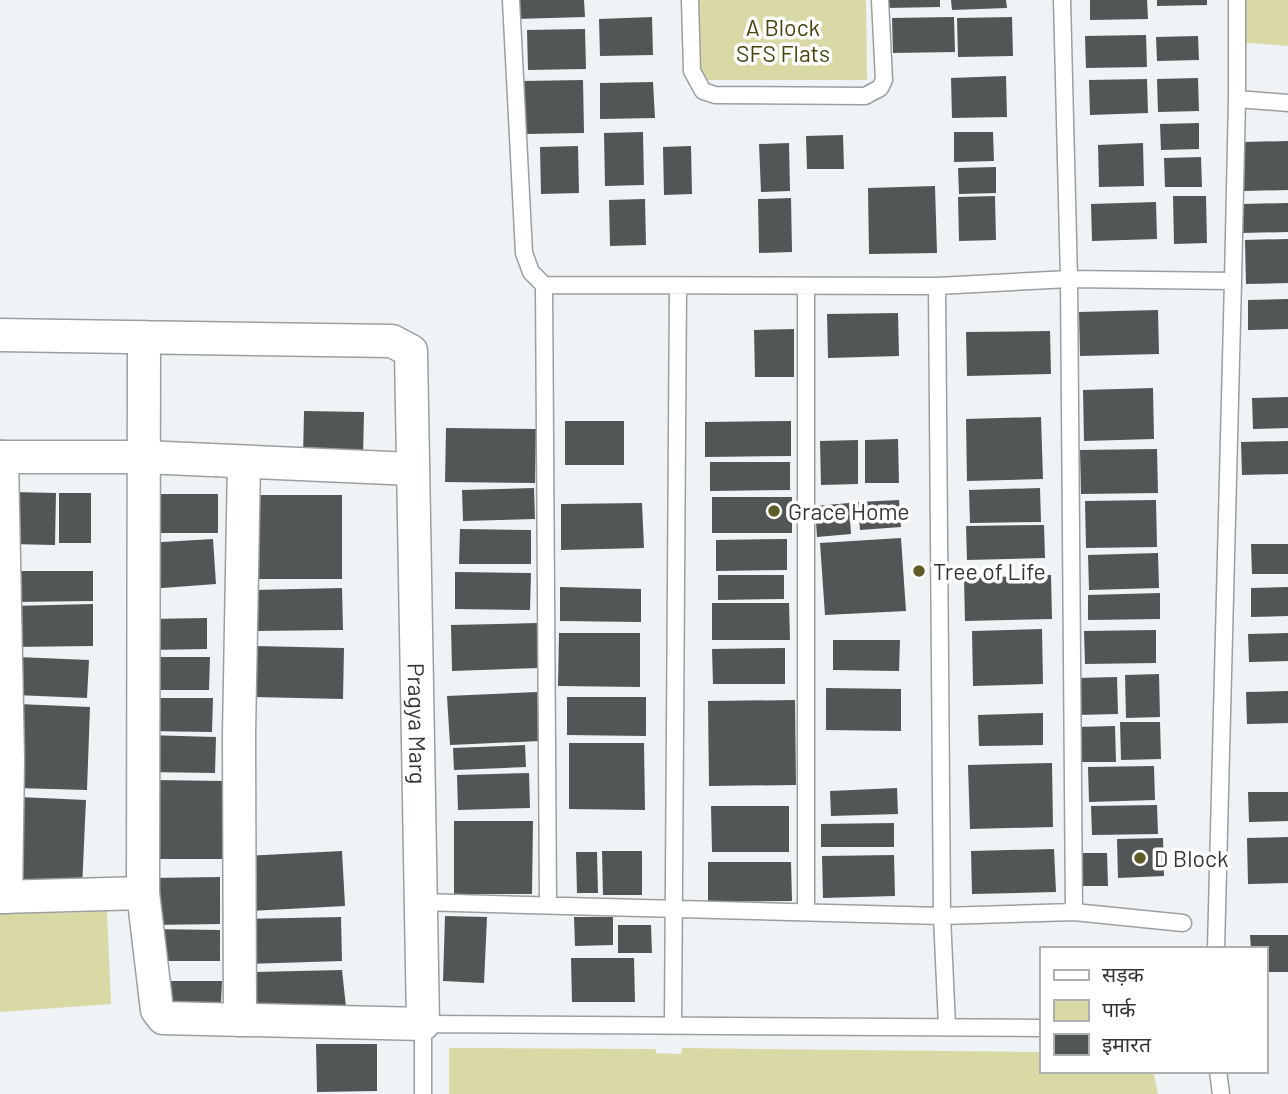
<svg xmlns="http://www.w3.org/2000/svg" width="1288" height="1094" font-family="Barlow,'Noto Sans Devanagari',sans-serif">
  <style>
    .green { fill: #d9d9a6 }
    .building { fill: #535657 }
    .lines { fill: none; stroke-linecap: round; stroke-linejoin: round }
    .service-casing { stroke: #9b9fa0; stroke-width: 19 }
    .minor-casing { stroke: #9b9fa0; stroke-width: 35 }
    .service { stroke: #fff; stroke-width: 16 }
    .minor { stroke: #fff; stroke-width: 32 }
    .poi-dot { fill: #5e5d2a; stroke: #fff; stroke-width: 2.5 }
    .labels { text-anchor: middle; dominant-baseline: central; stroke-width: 7; stroke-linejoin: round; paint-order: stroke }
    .park-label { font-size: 23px; fill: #47450d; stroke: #fff }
    .poi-label { font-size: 23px; fill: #343636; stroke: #fff; text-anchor: start }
    .street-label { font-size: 23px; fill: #343636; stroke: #fff }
  </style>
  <rect width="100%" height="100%" fill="#eff3f5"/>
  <path class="green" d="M698 0H866L867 80H699Z
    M1233 0H1288V46L1229 41Z
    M0 909 65 913 107 911 111 1004 0 1012Z
    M449 1048 656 1049V1053L681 1054 682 1048 1041 1052V1071H1153L1158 1094H449Z"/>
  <path class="building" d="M516 0H584L585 17 516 19Z
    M886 0H940V7L886 8Z
    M951 0H1006L1007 8 952 10Z
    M1090 0H1147L1148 19 1090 20Z
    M1157 0H1207V5L1157 6Z
    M652 17 653 55 600 56 599 19Z
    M954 17 955 52 893 53 892 18Z
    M1012 17 1013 56 958 57 957 18Z
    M585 29 586 69 528 70 527 30Z
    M1146 35 1147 67 1086 68 1085 36Z
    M1198 36 1199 60 1157 61 1156 37Z
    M1006 76 1007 117 952 118 951 78Z
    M1198 78 1199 111 1158 112 1157 79Z
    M1147 79 1148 113 1090 115 1089 80Z
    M583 80 584 133 526 134 524 81Z
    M653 82 655 118 600 119V83Z
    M1199 123V149L1161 150 1160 124Z
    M643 132 644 185 605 186 604 133Z
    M954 132H993L994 161 954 162Z
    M843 135 844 169H807L806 136Z
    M1288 141V190L1244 191 1243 142Z
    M789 143 790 191 761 192 759 144Z
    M1143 143 1144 186 1099 187 1098 145Z
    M578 146 579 193 541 194 540 147Z
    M691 146 692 194 664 195 663 147Z
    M1201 157 1202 187H1165L1164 158Z
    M996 167V193L959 194 958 168Z
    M935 186 937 253 869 254 868 188Z
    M995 196 996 240 959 241 958 197Z
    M1173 196H1206L1207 243 1174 244Z
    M791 198 792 252 759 253 758 199Z
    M645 199 646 245 610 246 609 200Z
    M1156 202 1157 239 1092 241 1091 204Z
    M1288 203V232L1241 233V204Z
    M1288 239V283L1246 284 1245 240Z
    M1288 299V329L1248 330V300Z
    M1158 310 1159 354 1080 356 1079 312Z
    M898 313 899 356 828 358 827 314Z
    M794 329V377H755L754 330Z
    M1050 331 1051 374 967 376 966 332Z
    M1153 388 1154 439 1084 441 1083 390Z
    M1288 397V428L1253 429 1252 398Z
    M304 411 364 412 363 459H303Z
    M1041 417 1043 479 967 481 966 419Z
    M565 421H624V465H565Z
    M791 421V456L705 457V422Z
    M446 428 536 429 535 483 445 482Z
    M898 439 899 483H865V440Z
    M858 440V484L821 485 820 441Z
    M1288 441V474L1242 475 1241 442Z
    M1157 449 1158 493 1081 494 1080 450Z
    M710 462H790V490L710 491Z
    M534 488 535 519 463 521 462 490Z
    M1040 488 1041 522 970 523 969 490Z
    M12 492 56 493 55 545 11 544Z
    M59 493H91V543H59Z
    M146 494H218V533H146Z
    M248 495H342V579H248Z
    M712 497H792V533H712Z
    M899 500 901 527 860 530 858 502Z
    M1156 500 1157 547 1086 548 1085 501Z
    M642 503 644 548 561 550V504Z
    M849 503 851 534 817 537 815 506Z
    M1044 525 1045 558 967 560 966 526Z
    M460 529 531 530V564H459Z
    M901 538 906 611 825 615 820 543Z
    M213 539 216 584 149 589 146 543Z
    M787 539V570L716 571V540Z
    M1251 544H1288V574H1252Z
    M1158 553 1159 588 1089 590 1088 555Z
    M11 571H93V601L11 602Z
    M455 572 531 573 530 610 455 609Z
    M718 575H784V599L718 600Z
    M1051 575 1052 619 965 621 964 578Z
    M560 587 641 589V622L560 621Z
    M1288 587V616L1251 617V588Z
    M342 588 343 630 249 631V590Z
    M1160 593V619L1088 620V595Z
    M712 603H789L790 640H712Z
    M93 604V646L11 647 10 606Z
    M207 618V649L150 650 149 619Z
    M537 623 539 668 452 671 451 625Z
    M1042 629 1043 684 973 686 972 631Z
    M1156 630V663L1085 664 1084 631Z
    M559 633H640V687L558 686Z
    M1288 633V661L1249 662 1248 634Z
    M833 640H900L899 671 833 670Z
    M252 646 344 648 343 699 251 697Z
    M785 648V684H713L712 649Z
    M17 657 89 660 87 698 15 695Z
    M152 657H210L209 690H152Z
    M1159 674 1160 717 1126 718 1125 675Z
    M1117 677 1118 714 1077 715 1076 678Z
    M826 688 901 689V731L826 730Z
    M1288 691V723L1247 724 1246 692Z
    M537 692 540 741 450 745 447 696Z
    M567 697H646V736L567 735Z
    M145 698H213L212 732 145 731Z
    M795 700 796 785 709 786 708 701Z
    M18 704 90 707 87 790 16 788Z
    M1043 713V745L979 746 978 715Z
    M1120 722H1160L1161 759 1121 760Z
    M1115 726 1116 762H1077L1076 727Z
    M145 735 216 737 215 773 145 772Z
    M569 743H644L645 810 569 809Z
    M525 745 526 767 454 770 453 748Z
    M1052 763 1053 827 970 829 968 765Z
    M1154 766 1155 800 1089 802 1088 767Z
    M529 773 530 808 458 810 457 775Z
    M153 780 225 781V859H154Z
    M897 788 898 814 831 816 830 791Z
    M1248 792H1288V821L1249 822Z
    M19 797 86 800 82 888 14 885Z
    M1157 805 1158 834 1092 835 1091 806Z
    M711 806H789V852H712Z
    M454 821H533L532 894H454Z
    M894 823V847H821V824Z
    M1288 837V883L1248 884 1247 838Z
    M1163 838 1164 876 1118 878 1117 839Z
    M1054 849 1056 892 972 894 971 851Z
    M342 851 345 906 247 911 244 856Z
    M602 851H642V895H603Z
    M576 852H597L598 893H577Z
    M1083 853H1107L1108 886H1083Z
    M894 855 895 896 823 898 822 856Z
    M708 862H791L792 901 708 902Z
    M220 877V924L151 925 150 878Z
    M445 916 487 917 484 983 443 981Z
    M341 917 342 961 246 964 244 919Z
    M574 917H613V945L575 946Z
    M618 925H651L652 953H618Z
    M151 929 220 930V961H151Z
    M1250 935H1288V972H1265V949H1251Z
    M571 958H634L635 1002H572Z
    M342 970 346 1007H248L249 972Z
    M159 981H222L221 1004 159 1003Z
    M316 1044H377V1091L317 1092Z"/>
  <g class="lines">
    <g class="service-casing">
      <path id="service" d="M511 0 524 253 531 272 544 285 937 286 1069 279 1233 281 1216 949
        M690 0 692 71 703 91 715 95 865 96 880 88 884 80 880 0
        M1062 0 1069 279 1074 912
        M1237 0V99
        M1233 281 1237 99 1288 103
        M544 285 548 904
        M937 286 942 916 947 1026
        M419 902 942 916 1074 912 1183 923
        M806 910V286
        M673 1024 678 286
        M1218 1071 1221 1094
        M423 1094V1024L1041 1028"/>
    </g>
    <g class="minor-casing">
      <g id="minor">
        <path id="s1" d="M0 335 392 341 411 351 423 1024 163 1018 157 1010 143 893 144 337"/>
        <path d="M0 457H144L413 469"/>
        <path d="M2 457 8 759 6 897"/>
        <path d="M0 897 143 893"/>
        <path d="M240 1020 239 735 244 462"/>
      </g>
    </g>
    <use href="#service" class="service"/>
    <use href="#minor" class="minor"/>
  </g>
  <g class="poi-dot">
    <circle cx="774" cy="511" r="7"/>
    <circle cx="919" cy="571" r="7"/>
    <circle cx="1140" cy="858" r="7"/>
  </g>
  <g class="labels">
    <g class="park-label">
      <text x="783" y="27">A Block<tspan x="783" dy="26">SFS Flats</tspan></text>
    </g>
    <g class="poi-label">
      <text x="788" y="511">Grace Home</text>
      <text x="933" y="571">Tree of Life</text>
      <text x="1154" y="858">D Block</text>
    </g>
    <g class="street-label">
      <text stroke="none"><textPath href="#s1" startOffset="786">Pragya Marg</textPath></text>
    </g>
  </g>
  <rect x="1040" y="947" width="228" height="126" fill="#ffffff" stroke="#aeafaf" stroke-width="2"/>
  <rect x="1054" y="970" width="35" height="10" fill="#ffffff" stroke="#aeafaf" stroke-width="2"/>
  <text x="1102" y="982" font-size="21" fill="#343636">सड़क</text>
  <rect x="1054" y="1000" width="35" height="21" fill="#d9d9a6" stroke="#aeafaf" stroke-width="2"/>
  <text x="1102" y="1017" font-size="21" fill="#343636">पार्क</text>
  <rect x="1054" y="1034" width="35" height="21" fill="#535657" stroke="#aeafaf" stroke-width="2"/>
  <text x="1102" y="1052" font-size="21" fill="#343636">इमारत</text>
</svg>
